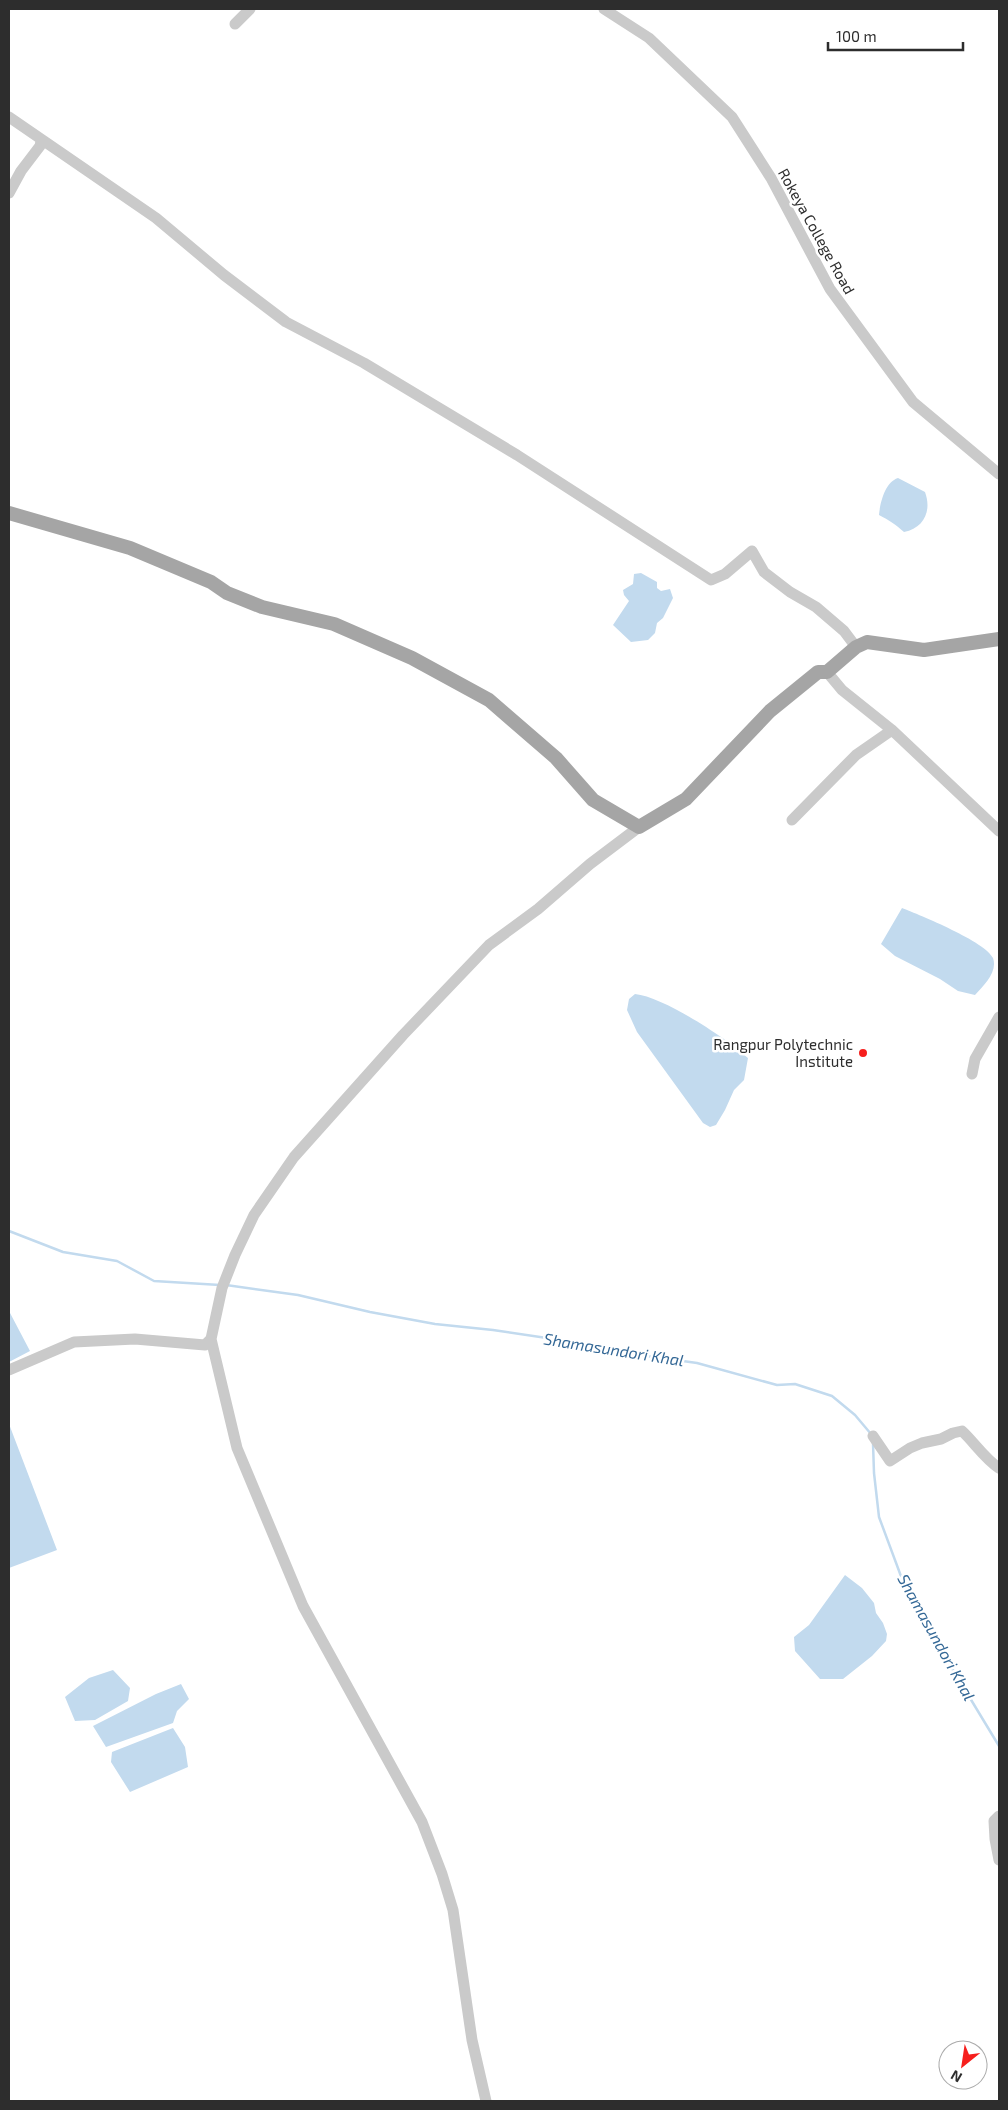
<svg xmlns="http://www.w3.org/2000/svg" width="1008" height="2110" font-family="'Exo 2',sans-serif">
  <style>
    .water { fill: #c2daee }
    .lines { fill: none; stroke-linecap: round; stroke-linejoin: round }
    .stream { stroke: #c2daee; stroke-width: 2.5 }
    .minor { stroke: #cacaca; stroke-width: 11 }
    .major { stroke: #a5a5a5; stroke-width: 14 }
    .poi-dot { fill: #f61f1d; stroke: #fff; stroke-width: 2 }
    .labels { text-anchor: middle; dominant-baseline: central; stroke-width: 5; stroke-linejoin: round; paint-order: stroke }
    .street-label { font-size: 15px; fill: #2d2d2d; stroke: #fff }
    .poi-label { font-size: 15px; fill: #2d2d2d; stroke: #fff; text-anchor: end }
    .water-label { font-size: 16px; font-style: italic; fill: #346896; stroke: #fff }
  </style>
  <rect width="100%" height="100%" fill="#fff"/>
  <path class="water" d="M898 478 925 492C932 511 924 528 904 532 896 525 889 520 879 515 880 503 885 482 898 478Z
    M641 573 657 582V588L661 591 670 589 673 598 663 618 657 623 655 633 648 640 631 642 613 625 629 601 624 595 623 590 633 584 634 574Z
    M902 908C920 915 986 942 993 958 998 972 984 985 975 995L958 991 940 979 895 956 881 944Z
    M635 994C664 997 726 1038 748 1058L744 1080 734 1090 725 1110 716 1125 710 1127 703 1123 637 1032 627 1010 629 999Z
    M9 1311 30 1351 9 1362Z
    M9 1424 57 1550 9 1568Z
    M845 1575 862 1588 874 1603 876 1613 883 1623 887 1634 886 1641 872 1656 843 1679H820L795 1651 794 1637 809 1625Z
    M113 1670 130 1688 128 1701 95 1720 75 1721 65 1697 89 1678Z
    M181 1684 189 1699 177 1711 173 1723 106 1747 93 1726 156 1694Z
    M173 1728 185 1747 188 1767 130 1792 111 1762 112 1752Z"/>
  <g class="lines">
    <path class="stream" d="M9 1231 63 1252 117 1261 154 1281 220 1285
      M226 1285 298 1295 370 1312 435 1324 493 1330 567 1341 618 1352 697 1363 777 1385 795 1384 832 1396 855 1415 871 1434
      M873 1443 874 1473 879 1517 905 1587 927 1627 999 1746"/>
    <path class="minor" d="M604 9 649 38 732 117 771 178 830 289 913 402 999 474
      M235 24 250 9
      M9 117 156 218 224 275 286 322 364 363 517 455 711 580 725 574 752 551 764 572 790 592 816 607 844 631 856 647
      M9 193 21 171 40 146 41 141
      M827 672 842 690 892 730 999 831
      M792 820 856 755 892 730
      M972 1074 975 1059 999 1017
      M9 1370 74 1342 135 1339 205 1345 211 1339
      M873 1436 890 1461 910 1448 922 1443 941 1439 953 1433 962 1431C974 1442 985 1459 999 1468
      M999 1816 994 1821 995 1839 999 1860
      M486 2101 472 2040 453 1910 442 1874 422 1822 303 1606 237 1448 211 1339 222 1288 235 1255 254 1215 294 1157 403 1035 489 945 538 909 590 864 639 827"/>
    <path class="major" d="M9 513 130 548 211 582 227 593 262 607 334 624 412 658 489 700 556 758 593 800 639 827 686 799 770 711 818 672H827L856 647 867 642 924 650 999 639"/>
  </g>
  <circle class="poi-dot" cx="863" cy="1053" r="5"/>
  <g class="labels">
    <g class="street-label">
      <text transform="translate(817 231) rotate(61)">Rokeya College Road</text>
    </g>
    <g class="poi-label">
      <text x="853" y="1044">Rangpur Polytechnic<tspan x="853" dy="17">Institute</tspan></text>
    </g>
    <g class="water-label">
      <text transform="translate(614 1349) rotate(9)">Shamasundori Khal</text>
      <text transform="translate(937 1637) rotate(61)">Shamasundori Khal</text>
    </g>
  </g>
  <rect width="1008" height="2110" fill="none" stroke="#2d2d2d" stroke-width="20"/>
  <g transform="translate(963 2065) rotate(210)"><circle r="24" fill="#ffffff" stroke="#ababab"/>
  <path d="M0-4L9 19L0 12L-9 19Z" fill="#f61f1d"/>
  <text y="-8" font-size="14" font-weight="bold" text-anchor="middle" fill="#2d2d2d">N</text>
  </g>
  <path d="M828 42v8h135v-8" fill="none" stroke="#2d2d2d" stroke-width="2.5"/>
  <text x="836" y="42" font-size="15" fill="#2d2d2d" stroke="#ffffff" stroke-width="4" paint-order="stroke">100 m</text>
</svg>
